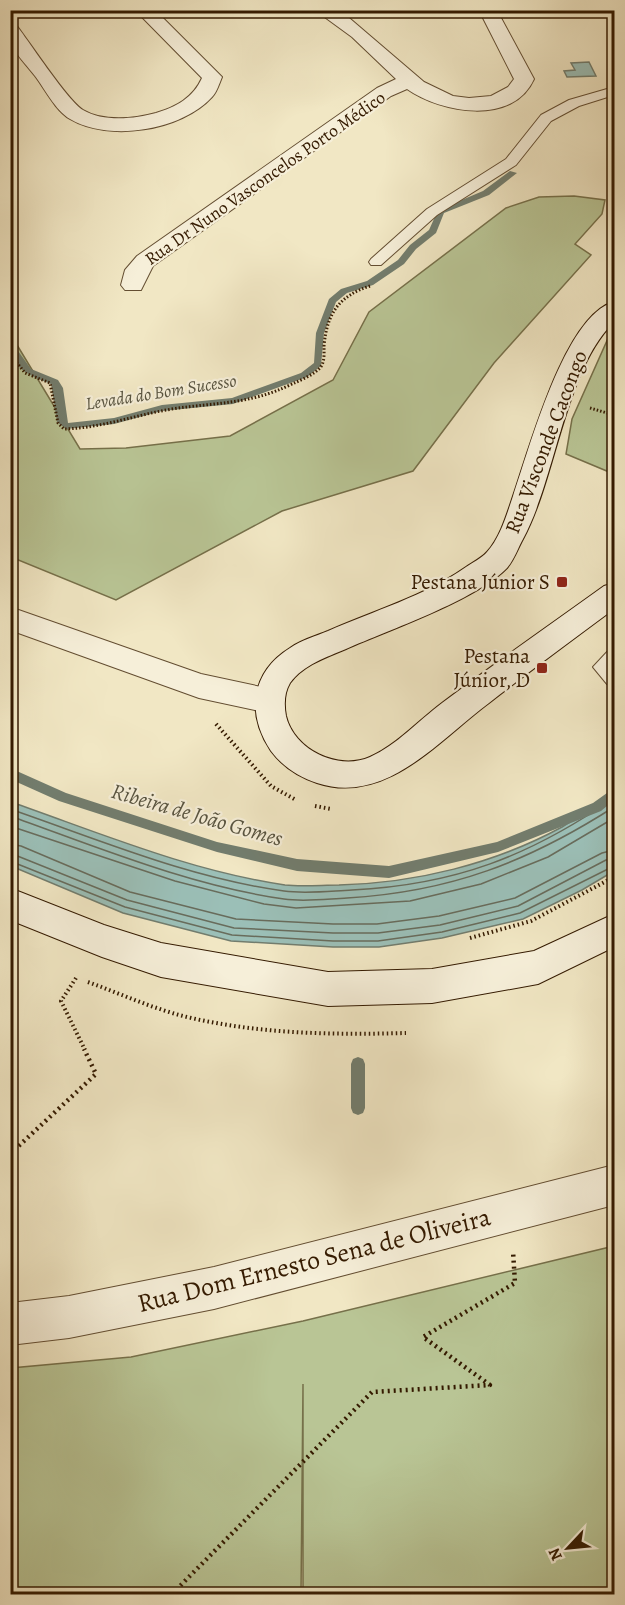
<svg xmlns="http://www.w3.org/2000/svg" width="625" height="1605" font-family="Alegreya,serif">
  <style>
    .green { fill: #b9c595; stroke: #76704a; stroke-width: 1.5 }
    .water { fill: #9bbfb7; stroke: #727d6e; stroke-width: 1.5 }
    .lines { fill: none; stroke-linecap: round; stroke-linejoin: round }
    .shore { stroke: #686c5c; stroke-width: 1.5 }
    .stream { fill: #727d6e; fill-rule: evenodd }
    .lane-casing { stroke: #634d31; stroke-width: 2 }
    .street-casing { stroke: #634d31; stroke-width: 2 }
    .secondary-casing { stroke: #341a00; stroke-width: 2 }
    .path-far2 { stroke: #341a00; stroke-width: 3; stroke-dasharray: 1.5 2; stroke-linecap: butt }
    .path-far1 { stroke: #341a00; stroke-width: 4; stroke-dasharray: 1.5 3; stroke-linecap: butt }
    .path { stroke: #341a00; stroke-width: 4.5; stroke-dasharray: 2 4; stroke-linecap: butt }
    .lane { fill: #f6efd9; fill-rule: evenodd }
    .street { fill: #f6efd9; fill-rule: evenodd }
    .secondary { fill: #f6efd9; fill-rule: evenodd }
    .poi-dot { fill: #8f2418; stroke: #f6efd9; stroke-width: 2 }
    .labels { text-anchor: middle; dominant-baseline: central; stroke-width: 4.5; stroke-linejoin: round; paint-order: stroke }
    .far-street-label { font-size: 18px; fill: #341a00; stroke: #f6efd9 }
    .far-water-label { font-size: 18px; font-style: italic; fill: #585440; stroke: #f6efd9 }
    .street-label { font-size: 21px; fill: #341a00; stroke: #f6efd9 }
    .poi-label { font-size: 21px; fill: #341a00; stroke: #f6efd9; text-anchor: end }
    .water-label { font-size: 22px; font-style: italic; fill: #585440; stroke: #f6efd9 }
    .near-street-label { font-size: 26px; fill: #341a00; stroke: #f6efd9 }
  </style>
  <rect width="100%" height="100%" fill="#f1e7c4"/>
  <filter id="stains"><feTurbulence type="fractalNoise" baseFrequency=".00333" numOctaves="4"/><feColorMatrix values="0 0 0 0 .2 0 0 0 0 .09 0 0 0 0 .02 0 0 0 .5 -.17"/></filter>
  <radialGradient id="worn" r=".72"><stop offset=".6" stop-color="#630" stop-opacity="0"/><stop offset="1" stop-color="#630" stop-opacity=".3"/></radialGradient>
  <path class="green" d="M574 196 605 200 602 214 575 244 591 255 494 363 413 471 282 511 116 600 11 557V335L80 449 126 448 230 436 333 380 369 312 506 208 539 197Z
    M614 329V474L566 454 572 419 610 334Z
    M614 1246V1594H303V1384L301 1594H11V1368L131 1357 303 1321Z"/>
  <path class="water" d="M589 62 596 76 567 77 564 71 575 70 571 63Z
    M614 791V871L582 890 523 919 442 938 379 947H333L231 941 123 913 11 866V802C100 833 190 871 285 885 302 887 322 885 339 885 416 883 494 864 562 827 580 816 597 803 614 791Z"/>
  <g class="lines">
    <path class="shore" d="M10 809C100 840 189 878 284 891 306 894 330 891 352 890 455 885 530 856 614 798
      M10 816C97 847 191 886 284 899 304 902 326 899 347 898 450 892 528 862 614 807
      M10 826 175 881 264 904 296 908 410 901 481 884 548 857 614 818
      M10 844 21 846 130 892 236 919 333 924H377L439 916 515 898 602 853 614 850
      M10 853 127 900 234 928 333 933H378L440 925 518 906 606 860 614 859
      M10 861 125 907 232 935 333 941H378L442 932 520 913 614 866"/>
    <path class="stream" d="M510 171 517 173 489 195 444 213 436 233 416 249 404 264 373 285 347 293 336 302 324 333 321 366 307 377 233 404 162 411 114 424 66 429 57 422 51 384C31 376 10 369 10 343L13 344 31 369 58 380 63 388 68 423 114 418 162 405 232 398 301 373 314 363 316 333 329 299 341 289 367 281 398 260 410 245 429 230 438 210 483 191Z
      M10 768 66 793 217 842 297 859 389 866 497 842 593 803 614 788V800L601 811 498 852 389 878 297 871 217 852 59 801 10 779Z
      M358 1057 363 1059 365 1064V1108L363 1113 358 1115 353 1113 351 1108V1064L353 1059Z"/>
    <g class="lane-casing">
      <path id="lane" d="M614 87V95L579 106 551 121 516 165 437 215 381 265H371L369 262 371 259 427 209 506 159 541 115 569 100Z
        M614 649V686L607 684 593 667 607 652Z"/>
    </g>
    <g class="street-casing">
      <path id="street" d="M135 10H155L222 77C219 84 217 92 212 97 181 131 109 142 70 119 55 110 45 89 35 76 19 55 10 52 10 24L17 26C30 43 68 101 83 110 103 122 134 119 156 113 176 107 193 98 202 78Z
        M315 10H338L348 17 424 82 453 96 469 98 491 96 508 87 514 79 482 16 484 10H502L500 16 534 79C513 126 441 113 407 89L391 96 153 266 141 290H125L121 285 125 270 137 256 377 88 396 79 352 37Z
        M10 607 201 674 280 691 285 700 280 709 269 713 199 698 10 630Z
        M614 1165V1205L214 1309 69 1338 10 1345V1303L69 1296 214 1267Z"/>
    </g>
    <g class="secondary-casing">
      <path id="secondary" d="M614 302V322C564 371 557 476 523 539 518 548 514 560 507 568 476 600 389 630 346 649 327 657 303 665 290 683 284 693 284 705 286 716 294 750 338 771 370 757 397 745 418 721 442 703 495 663 550 625 604 586L614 583V609C572 640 530 671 489 703 440 739 386 806 317 783 299 777 283 767 271 751 246 714 251 672 290 648 301 640 316 636 328 631 373 611 425 596 466 567 472 563 482 558 487 552 500 538 507 514 513 496 529 450 565 314 614 302Z
        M10 888 104 925 161 943 328 972 432 969 534 951 614 914V947L538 984 432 1003 328 1006 161 977 102 957 10 920Z"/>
    </g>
    <path class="path-far2" d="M10 354 25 373 50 383 58 423 64 429C102 428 135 415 172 409 217 402 249 405 292 384 301 380 313 375 320 368 325 362 324 353 324 346 327 313 339 296 370 286
      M590 408 614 415"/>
    <path class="path-far1" d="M216 724 271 786 296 800
      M315 806 331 809
      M470 938 531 921 614 877
      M76 978 61 1001 85 1050
      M88 982C121 994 154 1009 187 1017 259 1034 333 1035 406 1033"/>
    <path class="path" d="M10 1154 96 1074 84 1049
      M172 1594 372 1392 490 1385 423 1337 515 1283 513 1251"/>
    <use href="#lane" class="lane"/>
    <use href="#street" class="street"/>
    <use href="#secondary" class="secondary"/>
  </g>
  <g class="poi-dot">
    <rect x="556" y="576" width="12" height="12" rx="3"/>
    <rect x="536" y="662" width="12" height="12" rx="3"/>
  </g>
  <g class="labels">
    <g class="far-street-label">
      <text transform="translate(265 178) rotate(-35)">Rua Dr Nuno Vasconcelos Porto Médico</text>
    </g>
    <g class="far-water-label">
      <text transform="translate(161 392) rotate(-9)">Levada do Bom Sucesso</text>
    </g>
    <g class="street-label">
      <text transform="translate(546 442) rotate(-69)">Rua Visconde Cacongo</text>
    </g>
    <g class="poi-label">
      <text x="550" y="582">Pestana Júnior S</text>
      <text x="530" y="656">Pestana<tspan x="530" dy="24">Júnior, D</tspan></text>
    </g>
    <g class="water-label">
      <text transform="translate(197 815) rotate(16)">Ribeira de João Gomes</text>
    </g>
    <g class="near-street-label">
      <text transform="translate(314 1260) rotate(-14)">Rua Dom Ernesto Sena de Oliveira</text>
    </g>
  </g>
  <rect width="625" height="1605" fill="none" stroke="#f1e7c4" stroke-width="36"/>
  <rect x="12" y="12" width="601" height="1581" fill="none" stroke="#341a00" stroke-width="3"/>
  <rect x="18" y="18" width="589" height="1569" fill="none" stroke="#341a00" stroke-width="1.5"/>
  <g transform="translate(568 1548) rotate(244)" stroke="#f6efd9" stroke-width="4.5" paint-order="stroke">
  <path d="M0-4.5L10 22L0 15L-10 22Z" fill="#341a00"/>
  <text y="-9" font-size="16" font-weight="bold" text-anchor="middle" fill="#341a00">N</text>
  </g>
  <rect width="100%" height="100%" filter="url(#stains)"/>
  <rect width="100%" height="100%" fill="url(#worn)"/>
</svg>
